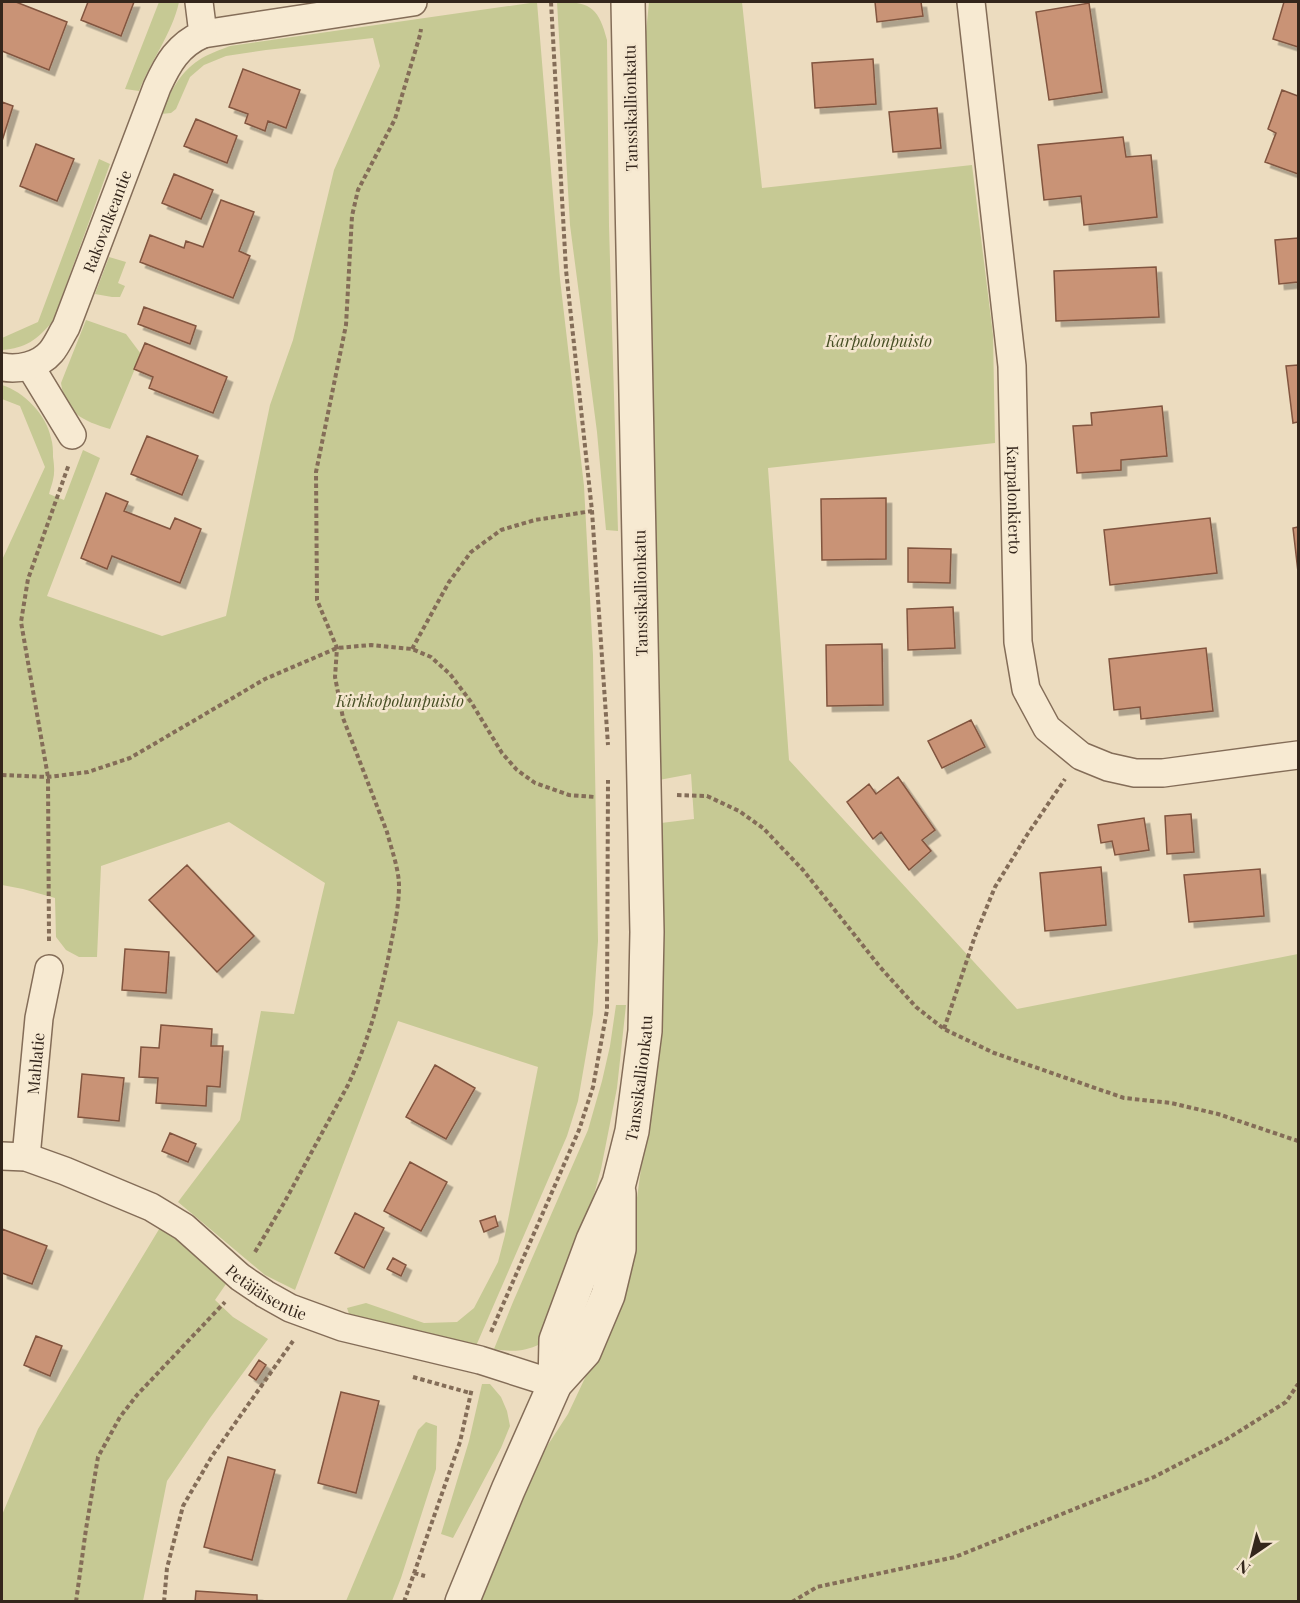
<svg xmlns="http://www.w3.org/2000/svg" width="1300" height="1603" font-family="'Playfair Display',serif">
  <style>
    .green { fill: #c6c994 }
    .building { fill: #c99376; stroke: #82553f; stroke-width: 1.5; filter: url(#shadow) }
    .lines { fill: none; stroke-linecap: round; stroke-linejoin: round }
    .minor-casing { stroke: #846d58; stroke-width: 30 }
    .tertiary-casing { stroke: #846d58; stroke-width: 36 }
    .path { stroke: #846d58; stroke-width: 4; stroke-dasharray: 4.5 3; stroke-linecap: butt }
    .minor { stroke: #f7ead2; stroke-width: 27 }
    .tertiary { stroke: #f7ead2; stroke-width: 33 }
    .labels { text-anchor: middle; dominant-baseline: central; stroke-width: 5; stroke-linejoin: round; paint-order: stroke }
    .street-label { font-size: 16px; fill: #34261c; stroke: #f4e6ce }
    .park-label { font-size: 16px; font-style: italic; fill: #474f24; stroke: #f4e6ce }
  </style>
  <defs>
    <filter id="shadow"><feDropShadow dx="5.5" dy="5.5" stdDeviation="0" flood-color="#0004"/></filter>
  </defs>
  <rect width="100%" height="100%" fill="#ecdcbf"/>
  <path class="green" d="M159 2H179C172 34 151 60 139 91L125 89Z
    M537 2 560 279 584 486 593 655 598 941 593 1014 578 1101 567 1136 476 1346 349 1314 347 1308 366 1303 424 1323 457 1322 474 1308 498 1262 505 1235 538 1067 398 1021 295 1290 265 1275 178 1202 240 1120 261 1011 294 1014 325 883 229 822 101 866 97 957H79L66 950 56 937 55 898 23 889 2 885V560L45 467 20 406 2 399V385C24 392 46 414 51 438 53 444 53 451 53 457 54 464 55 472 53 480 52 485 50 489 49 494L64 500 83 450 100 458 47 596 162 636 226 616 270 405 293 340 334 170 380 66 373 38 266 50 226 56 204 65 190 77 176 109 171 113 161 114C170 93 179 73 199 60 208 54 220 50 230 46Z
    M557 2C590 1 599 8 607 40L609 226 618 531 606 530 597 432 570 225Z
    M649 2H742L762 188 972 165 993 335 995 443 768 468 789 760 1017 1009 1298 954V1601L480 1602 538 1460 568 1414 601 1344 633 1227 658 1045 664 980 661 823 694 819 691 774 659 780 643 64Z
    M99 159 110 164 53 321C37 340 26 348 2 350V338L38 322Z
    M109 257 126 262 118 283 125 286 120 297H112L95 294Z
    M86 320 126 334 141 354 110 429C83 421 65 413 61 383Z
    M616 1005H626L617 1088 601 1169 582 1239 540 1344C524 1352 511 1352 494 1349L513 1302 588 1130 602 1081 610 1046Z
    M161 1226 226 1284 215 1300 233 1317 268 1339 210 1418 167 1481 143 1601 2 1602V1515L38 1429Z
    M482 1384H490L501 1397 507 1411 510 1426 501 1448 453 1538 441 1534 469 1441Z
    M426 1422 437 1426 436 1469 401 1578 392 1601H346L418 1430Z"/>
  <path class="building" d="M2 2H16L67 22 49 70 2 51Z
    M88 2H134L121 36 81 20Z
    M875 2H921L923 16 877 22Z
    M1284 2H1298V47L1273 39Z
    M1089 3 1102 92 1049 100 1036 12Z
    M873 59 876 104 815 108 812 63Z
    M243 69 300 90 286 128 268 121 265 131 245 123 248 114 229 107Z
    M1282 90 1298 96V174L1265 162 1276 133 1268 129Z
    M2 102 13 106 2 141Z
    M937 108 941 148 893 152 889 112Z
    M196 119 237 136 227 163 184 146Z
    M1123 137 1126 157 1151 155 1157 217 1084 225 1081 196 1044 200 1038 145Z
    M36 144 74 159 57 201 20 186Z
    M174 174 213 190 201 219 162 203Z
    M221 200 254 212 239 251 250 256 233 298 140 262 150 235 184 248 186 241 203 247Z
    M1298 238V282L1279 284 1275 240Z
    M1156 267 1159 317 1056 321 1054 271Z
    M144 307 196 326 190 344 138 324Z
    M145 343 227 377 213 413 149 388 153 377 134 369Z
    M1298 365V422L1293 423 1286 366Z
    M1162 406 1167 456 1121 460V470L1077 473 1073 426 1092 425 1091 413Z
    M147 436 198 456 182 495 131 474Z
    M106 493 128 502 124 511 170 529 175 518 201 529 180 583 112 556 107 569 81 558Z
    M886 498V559L822 560 821 499Z
    M1210 518 1217 573 1110 585 1104 530Z
    M1298 527V572L1293 528Z
    M908 548 951 549 950 583 908 582Z
    M953 607 955 648 908 650 907 609Z
    M882 644 883 705 827 706 826 645Z
    M1206 648 1213 711 1141 719 1140 707 1114 710 1109 659Z
    M971 720 985 747 942 768 928 741Z
    M898 777 935 830 922 840 931 851 909 870 881 832 873 839 847 802 869 784 876 794Z
    M1191 814 1194 852 1167 854 1165 816Z
    M1144 818 1149 850 1115 855 1112 841 1101 843 1098 825Z
    M187 865 254 936 217 972 149 900Z
    M1101 867 1106 925 1045 931 1040 873Z
    M1260 869 1264 916 1189 922 1184 875Z
    M125 949 169 952 166 993 122 990Z
    M161 1025 212 1029 211 1046H223L220 1087 207 1086 206 1106 156 1103 158 1078 139 1077 141 1047 159 1048Z
    M435 1065 475 1088 446 1139 406 1117Z
    M82 1074 124 1078 119 1121 78 1117Z
    M170 1133 196 1144 188 1162 162 1151Z
    M410 1162 447 1182 421 1231 384 1211Z
    M355 1213 384 1228 364 1268 335 1253Z
    M495 1216 498 1226 484 1232 480 1221Z
    M2 1229 47 1246 32 1284 2 1273Z
    M393 1258 406 1265 401 1276 387 1269Z
    M36 1336 62 1346 50 1376 24 1365Z
    M259 1360 266 1365 256 1380 249 1375Z
    M341 1392 379 1401 356 1493 318 1483Z
    M228 1457 275 1470 252 1560 204 1547Z
    M196 1591 257 1595V1602H195Z"/>
  <g class="lines">
    <g class="minor-casing">
      <g id="minor">
        <path id="s1" d="M971 2 1012 366 1018 642 1026 689 1047 728 1081 756 1108 767 1135 773H1163L1298 755"/>
        <path d="M203 34 413 2"/>
        <path d="M30 366 72 435"/>
        <path id="s2" d="M2 367C18 370 39 366 51 352 57 345 61 335 66 327L157 87C168 63 178 45 203 34L199 2"/>
        <path id="s3" d="M2 1156 26 1157 65 1171 151 1207 184 1227 240 1277 265 1294 290 1308 342 1327 480 1360 555 1384"/>
        <path id="s4" d="M26 1157 39 1018 49 969"/>
      </g>
    </g>
    <g class="tertiary-casing">
      <g id="tertiary">
        <path id="s5" d="M555 1384 556 1340 593 1240 619 1183 632 1131 645 1031 647 932 628 2"/>
        <path d="M462 1602 508 1490 555 1384 584 1352 608 1295 619 1249V1193"/>
      </g>
    </g>
    <path class="path" d="M551 2 566 270 592 511 608 745
      M412 649 449 582 471 552 501 530 535 520 592 511
      M2 775 48 777 88 772 130 758 265 679 337 648 371 645 412 649 431 657 450 674 471 702 502 753 517 770 535 783 569 795 595 797
      M677 795 707 796 739 811 763 828 803 870 880 967 916 1007 944 1029 994 1053 1124 1098 1171 1103 1218 1114 1298 1141
      M49 941 48 777 21 622 28 579 69 464
      M944 1029 975 936 995 887 1027 835 1065 779
      M255 1252 284 1203 348 1085C368 1042 381 996 390 949 394 928 399 907 399 886 399 869 391 848 387 832L343 718 335 677 337 648 317 600 316 472 346 325 352 216 358 190 395 119 420 35 421 29
      M491 1332 579 1130 593 1087 607 1010 608 780
      M413 1377 470 1393
      M414 1573 425 1576
      M76 1602 86 1529 98 1457 120 1417 137 1395 225 1302
      M164 1602 167 1568 183 1506 212 1456 293 1341
      M404 1602 460 1442 472 1388
      M792 1602 817 1587 955 1557 1154 1477 1227 1439 1286 1402 1298 1384"/>
    <use href="#minor" class="minor"/>
    <use href="#tertiary" class="tertiary"/>
  </g>
  <g class="labels">
    <g class="street-label">
      <text transform="translate(630 108) rotate(-91)">Tanssikallionkatu</text>
      <text stroke="none"><textPath href="#s2" startOffset="196">Rakovalkeantie</textPath></text>
      <text stroke="none"><textPath href="#s1" startOffset="500">Karpalonkierto</textPath></text>
      <text transform="translate(640 593) rotate(-91)">Tanssikallionkatu</text>
      <text stroke="none"><textPath href="#s4" startOffset="94">Mahlatie</textPath></text>
      <text stroke="none"><textPath href="#s5" startOffset="320">Tanssikallionkatu</textPath></text>
      <text stroke="none"><textPath href="#s3" startOffset="303">Petäjäisentie</textPath></text>
    </g>
    <g class="park-label">
      <text x="879" y="340">Karpalonpuisto</text>
      <text x="400" y="700">Kirkkopolunpuisto</text>
    </g>
  </g>
  <rect width="1300" height="1603" fill="none" stroke="#34261c" stroke-width="6"/>
  <g transform="translate(1252 1555) rotate(215)" stroke="#f4e6ce" stroke-width="4.5" paint-order="stroke">
  <path d="M0-4.5L10 22L0 15L-10 22Z" fill="#34261c"/>
  <text y="-9" font-size="16" font-weight="bold" text-anchor="middle" fill="#34261c">N</text>
  </g>
</svg>
